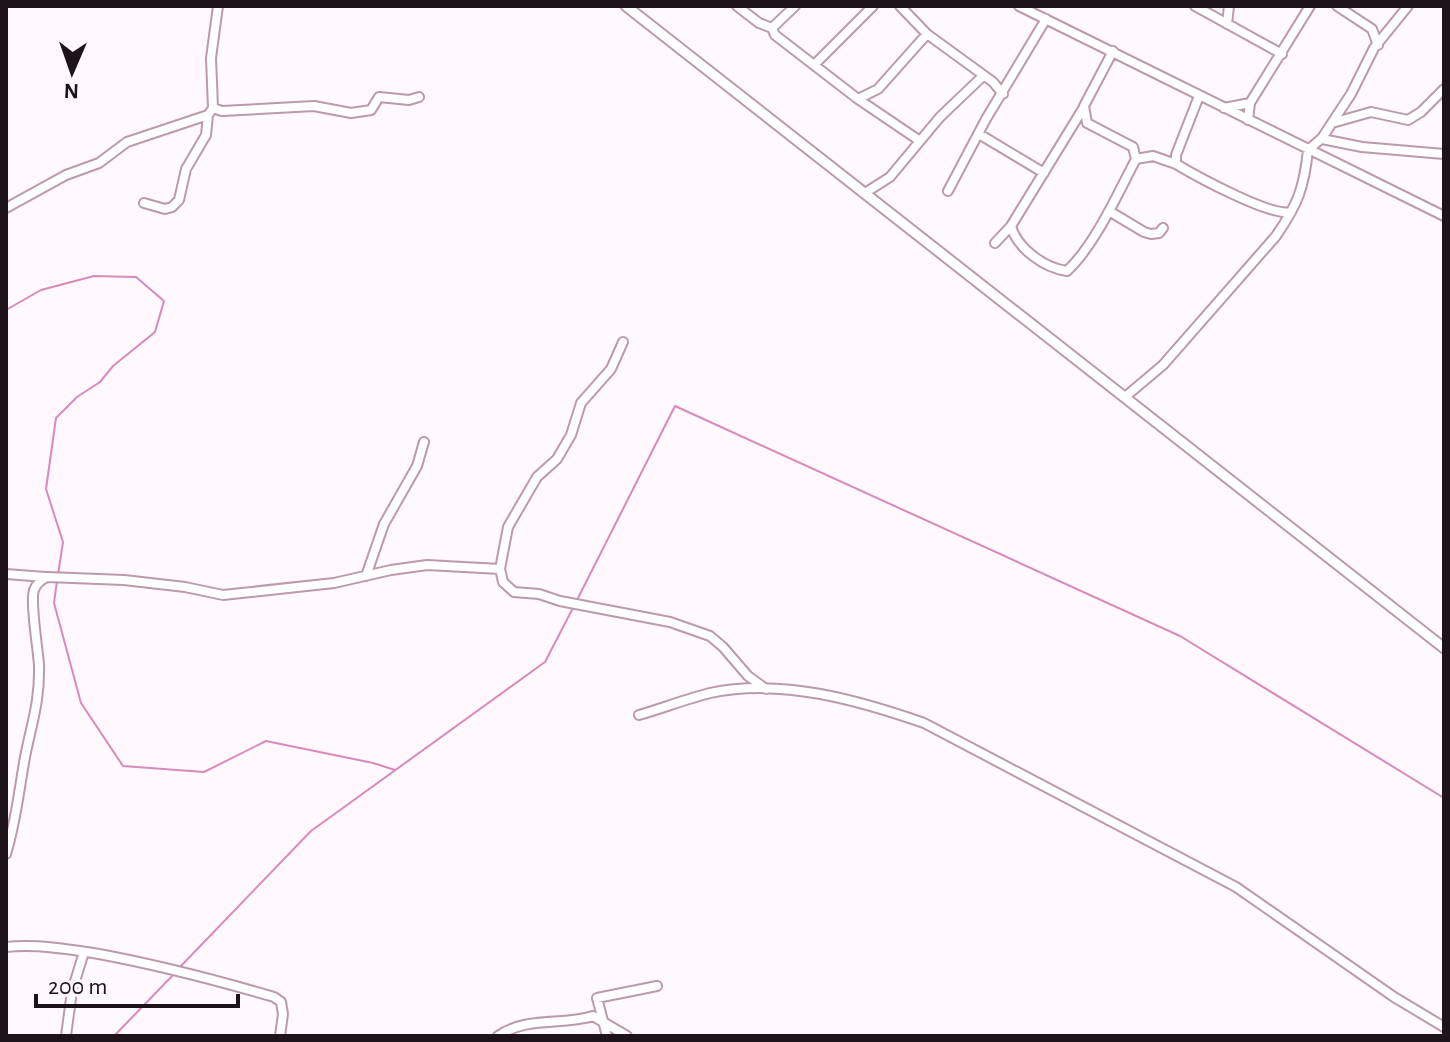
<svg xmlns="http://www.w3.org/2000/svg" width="1450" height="1042" font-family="'Alegreya Sans',sans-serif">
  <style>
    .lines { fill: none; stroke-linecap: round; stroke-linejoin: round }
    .stream { stroke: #d88bb9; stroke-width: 2 }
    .minor-casing { stroke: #bb9aac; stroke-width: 12 }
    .tertiary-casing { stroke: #bb9aac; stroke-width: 13 }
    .minor { stroke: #fff; stroke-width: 8 }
    .tertiary { stroke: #fff; stroke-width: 9 }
  </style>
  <rect width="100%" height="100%" fill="#fff8fc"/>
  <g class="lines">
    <path class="stream" d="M6 310 41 290 94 276 136 277 164 301 155 332 113 366 100 382 77 397 56 418 46 489 63 542 58 575
      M57 581 54 603 81 703 123 766 204 772 266 741 373 763 395 770
      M577 600 675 406 1180 636 1444 798
      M179 968 311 831 545 662 574 606
      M114 1036 175 973"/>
    <g class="minor-casing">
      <path id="minor" d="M218 6 211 58 213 108 222 111 314 106 351 113 371 110 379 97 409 100 419 97
        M737 6 759 23 772 28
        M795 6 772 28 775 35 858 99 920 141
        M900 6 927 34 993 82 1003 94
        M1019 6 1444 216
        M1195 6 1282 54
        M1337 6 1372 29 1378 45
        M1227 24 1229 6
        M814 65 873 6
        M1199 96 1176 155V164C1196 176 1271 217 1291 212
        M858 99 878 89 927 34
        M1224 108 1250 103
        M1248 120 1250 103 1310 6
        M1332 123 1371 112 1408 120 1421 112 1444 89
        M979 134 1044 173
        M1322 139 1362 147 1444 154
        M1136 159 1153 156 1176 164
        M948 191 986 119 1046 19
        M865 193 890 177 940 117 983 76
        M144 203 165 209 172 207 179 200 186 169 206 135 208 115
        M6 208 66 175 99 163 127 142 208 115 213 108
        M1109 211 1144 232 1151 234 1159 233 1163 228
        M1011 226C1017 248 1044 268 1067 271 1095 245 1118 193 1136 159L1133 147 1087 123 1084 106 1113 51
        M995 243 1011 226 1084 107
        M1125 397 1163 365 1276 236C1298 204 1304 188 1308 150L1322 138 1351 94 1374 48 1408 6
        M500 569 503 582 514 592 539 594 560 601 670 622 710 636 723 647 748 676 766 689
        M6 574 45 577
        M366 576 384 524 417 466 424 442
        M639 715C663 708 686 699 710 693 781 678 858 700 924 723L1236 887 1394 997 1444 1027
        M6 854C16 822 19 790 25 757 32 722 40 701 39 665 38 649 30 602 34 590 36 584 41 580 47 577L124 580 185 587 223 595 334 583 391 570 427 565 500 569 508 527 537 477 557 459 571 435 581 403 611 369 623 342
        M6 947C37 944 68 949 99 954 158 965 216 980 274 997L281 1002 283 1014 280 1036
        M66 1036 72 991 84 952
        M498 1036C527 1016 561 1026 593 1016L627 1036
        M607 1036 597 998 657 986"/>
    </g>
    <g class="tertiary-casing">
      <path id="tertiary" d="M626 6 1444 648"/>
    </g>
    <use href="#minor" class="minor"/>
    <use href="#tertiary" class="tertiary"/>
  </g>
  <rect width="1450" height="1042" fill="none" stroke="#1f131a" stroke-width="16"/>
  <g transform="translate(72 72) rotate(182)" stroke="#fff8fc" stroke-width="6" paint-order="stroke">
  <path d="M0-6L14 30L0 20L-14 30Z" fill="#1f131a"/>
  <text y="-12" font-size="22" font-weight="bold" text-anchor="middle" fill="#1f131a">N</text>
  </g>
  <path d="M36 994v12h202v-12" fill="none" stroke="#1f131a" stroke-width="4"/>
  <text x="48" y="994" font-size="24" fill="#1f131a" stroke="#fff8fc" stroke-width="6" paint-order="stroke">200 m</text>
</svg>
